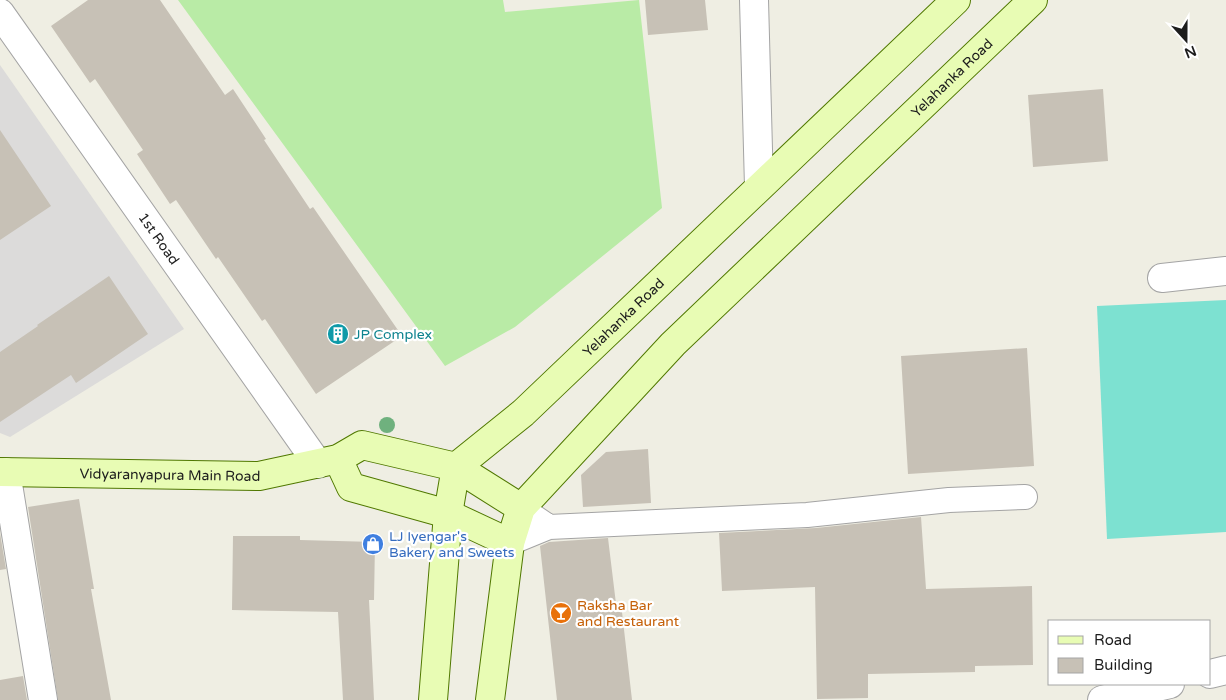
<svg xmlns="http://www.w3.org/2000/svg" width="1226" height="700" font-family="'Varela Round',sans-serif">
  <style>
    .residential { fill: #dcdbda }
    .grass { fill: #b9eba6 }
    .pitch { fill: #7de1d1 }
    .building { fill: #c7c1b6 }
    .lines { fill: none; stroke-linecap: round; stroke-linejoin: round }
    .service-casing { stroke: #a4a4a4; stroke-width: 26 }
    .minor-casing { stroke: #a4a4a4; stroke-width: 30 }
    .secondary-casing { stroke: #507801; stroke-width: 30 }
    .service { stroke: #fff; stroke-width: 24 }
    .minor { stroke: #fff; stroke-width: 28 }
    .secondary { stroke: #e8fcb4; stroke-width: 28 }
    .tree { fill: #6fb17e }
    .labels { text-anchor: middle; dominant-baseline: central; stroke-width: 4.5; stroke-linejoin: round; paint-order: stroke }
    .street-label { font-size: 14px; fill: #1d1d1d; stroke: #fff }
    .culture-label { font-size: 14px; fill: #0d838f; stroke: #fff; text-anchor: start }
    .shop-label { font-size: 14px; fill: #366cbe; stroke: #fff; text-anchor: start }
    .food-label { font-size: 14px; fill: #c56008; stroke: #fff; text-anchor: start }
  </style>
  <rect width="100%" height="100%" fill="#efeee3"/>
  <path class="residential" d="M0 65 184 329 10 437 0 433Z"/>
  <path class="grass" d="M178 0H503L505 12 639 0 662 208 515 327 445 366Z"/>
  <path class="pitch" d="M1226 300V532L1107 539 1097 306Z"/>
  <path class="building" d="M88 0H160L225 95 233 89 266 139 264 140 310 209 313 207 402 336 316 394 265 319 262 321 218 257 216 259 176 200 170 204 137 154 143 150 95 79 90 83 51 26Z
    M645 0H705L708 30 648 35Z
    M1103 89 1108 161 1033 167 1028 95Z
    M0 130 51 206 0 240Z
    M109 276 148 334 76 383 71 375 0 422V352L38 326 37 325Z
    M1027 348 1034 466 908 474 901 356Z
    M648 449 651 503 583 507 581 475 606 452Z
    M79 499 94 589H91L111 700H58L28 507Z
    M921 517 926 589 1032 586 1033 665 975 666V672L868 674V698L817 699 815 587 722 591 719 533 816 528Z
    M0 533 6 569 0 570Z
    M233 536H300V540L375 542 374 600H369L374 700H343L338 612 232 610Z
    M608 538 617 612H622L632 700H557L540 546 549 542Z
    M23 676 27 700H0V680Z"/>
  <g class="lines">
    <g class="service-casing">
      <path id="service" d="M549 527 807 515 949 500 1025 497
        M510 543 549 527 521 508"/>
    </g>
    <g class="minor-casing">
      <g id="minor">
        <path d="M754 0 759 187"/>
        <path id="s1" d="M0 13 318 464"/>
        <path d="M1162 278 1226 271"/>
        <path d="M6 472 43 700"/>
        <path d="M1210 674 1226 670"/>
        <path d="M1102 700 1170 684"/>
      </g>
    </g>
    <g class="secondary-casing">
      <g id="secondary">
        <path d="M338 459 351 487 448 514 510 543"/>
        <path id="s2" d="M0 472 259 476 338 459 362 445 456 467 521 508"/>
        <path id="s3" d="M433 700 448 514 456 467 523 413 956 0"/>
        <path id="s4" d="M490 700 510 543 521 508 673 344 1033 0"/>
      </g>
    </g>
    <use href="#service" class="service"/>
    <use href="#minor" class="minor"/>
    <use href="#secondary" class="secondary"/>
  </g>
  <circle class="tree" cx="387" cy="425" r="8"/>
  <defs>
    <g id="building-disc" transform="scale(1.125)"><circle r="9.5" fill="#0f9aa8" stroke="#fff"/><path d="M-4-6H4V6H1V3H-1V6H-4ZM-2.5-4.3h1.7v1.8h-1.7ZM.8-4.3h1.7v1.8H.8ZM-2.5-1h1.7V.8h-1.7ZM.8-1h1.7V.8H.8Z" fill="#fff"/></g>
    <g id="shop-disc" transform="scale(1.125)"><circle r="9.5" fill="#3f7fe0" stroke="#fff"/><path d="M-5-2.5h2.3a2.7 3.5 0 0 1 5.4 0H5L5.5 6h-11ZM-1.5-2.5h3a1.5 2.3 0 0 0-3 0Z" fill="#fff"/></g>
    <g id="bar-disc" transform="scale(1.125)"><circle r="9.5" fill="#e8710a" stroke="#fff"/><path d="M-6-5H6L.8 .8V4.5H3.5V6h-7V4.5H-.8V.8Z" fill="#fff"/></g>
  </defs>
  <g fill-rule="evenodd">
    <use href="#building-disc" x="338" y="334"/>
    <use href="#shop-disc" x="373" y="544"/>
    <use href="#bar-disc" x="561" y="613"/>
  </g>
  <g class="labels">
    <g class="street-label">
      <text stroke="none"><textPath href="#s4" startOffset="804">Yelahanka Road</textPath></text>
      <text stroke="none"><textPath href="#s1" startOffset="276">1st Road</textPath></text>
      <text stroke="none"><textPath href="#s3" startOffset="459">Yelahanka Road</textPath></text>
      <text stroke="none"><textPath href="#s2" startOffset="170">Vidyaranyapura Main Road</textPath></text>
    </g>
    <g class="culture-label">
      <text x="354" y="334">JP Complex</text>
    </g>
    <g class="shop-label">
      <text x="389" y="536">LJ Iyengar's<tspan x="389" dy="16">Bakery and Sweets</tspan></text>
    </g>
    <g class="food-label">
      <text x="577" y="605">Raksha Bar<tspan x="577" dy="16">and Restaurant</tspan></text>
    </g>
  </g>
  <rect x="1048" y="620" width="162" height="65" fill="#ffffff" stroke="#a5a5a5"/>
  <rect x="1058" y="636" width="25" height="8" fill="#e8fcb4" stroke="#a5a5a5"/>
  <text x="1094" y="645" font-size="15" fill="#1d1d1d">Road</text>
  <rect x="1058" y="658" width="25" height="15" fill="#c7c1b6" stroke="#a5a5a5"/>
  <text x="1094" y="670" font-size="15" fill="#1d1d1d">Building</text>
  <g transform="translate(1186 40) rotate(159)" stroke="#ffffff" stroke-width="4" paint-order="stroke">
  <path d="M0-4L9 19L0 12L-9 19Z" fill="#1d1d1d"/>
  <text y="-8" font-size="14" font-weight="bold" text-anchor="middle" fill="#1d1d1d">N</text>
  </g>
</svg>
